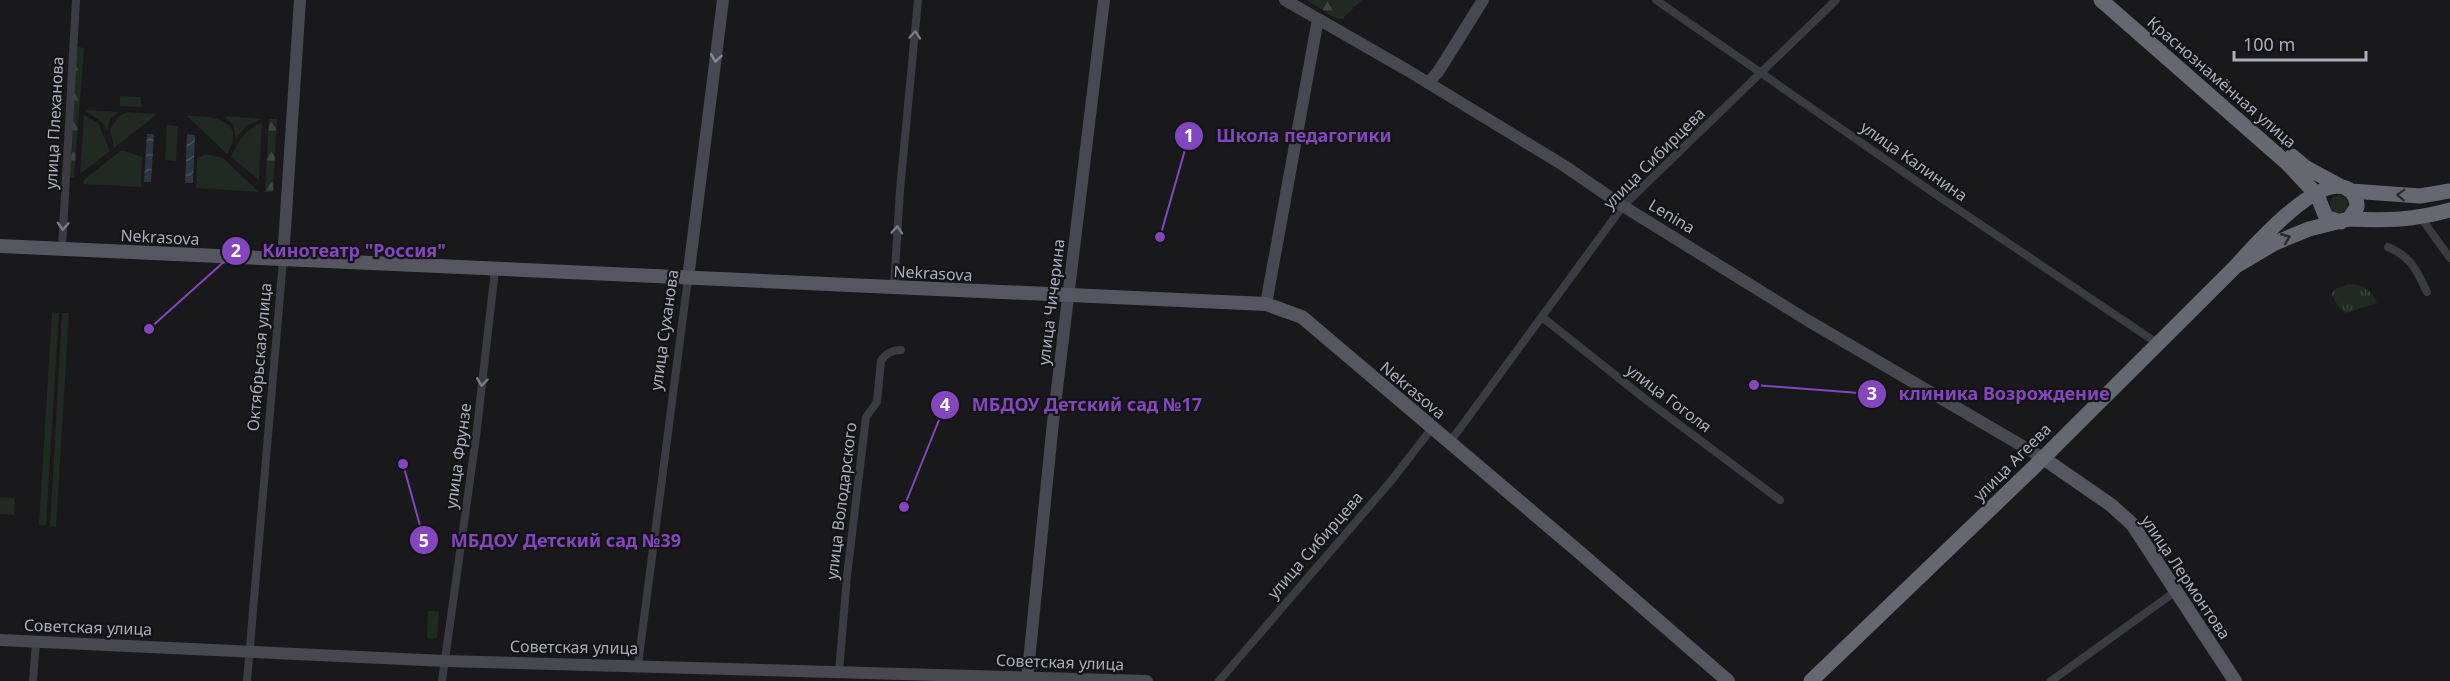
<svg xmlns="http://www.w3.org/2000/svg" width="2450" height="681" font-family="'Noto Sans',sans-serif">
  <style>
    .grass { fill: #202922 }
    .forest { fill: url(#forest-firs) }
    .park { fill: url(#park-tufts) }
    .water { fill: url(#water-waves) }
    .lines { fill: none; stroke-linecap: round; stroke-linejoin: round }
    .street { stroke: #3b3b42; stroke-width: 8 }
    .secondary { stroke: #474850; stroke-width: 12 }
    .primary { stroke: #55565f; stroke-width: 14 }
    .highway { stroke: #656771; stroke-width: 15 }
    .oneway { stroke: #787a85 }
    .oneway2 { stroke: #878a96 }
    .oneway3 { stroke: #28282d }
    .labels { text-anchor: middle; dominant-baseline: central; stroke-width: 4.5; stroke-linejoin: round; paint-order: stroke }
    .street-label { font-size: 16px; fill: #aaadbb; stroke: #141316 }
    .leader { fill: none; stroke: #8446be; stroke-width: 2 }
    .callout-dot { fill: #8446be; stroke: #141316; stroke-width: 2 }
    .mark-label { font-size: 18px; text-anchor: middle; font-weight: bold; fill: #fff }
    .callout-label { font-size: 18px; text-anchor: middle; font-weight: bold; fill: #8446be; stroke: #141316; stroke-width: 4.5; stroke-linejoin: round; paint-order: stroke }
  </style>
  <defs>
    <pattern id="forest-firs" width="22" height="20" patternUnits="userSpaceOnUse" patternTransform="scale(1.5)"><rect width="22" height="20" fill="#202922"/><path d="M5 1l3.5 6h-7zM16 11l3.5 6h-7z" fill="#3e4540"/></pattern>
    <pattern id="park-tufts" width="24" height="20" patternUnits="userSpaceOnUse" patternTransform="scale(1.5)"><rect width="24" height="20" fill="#202922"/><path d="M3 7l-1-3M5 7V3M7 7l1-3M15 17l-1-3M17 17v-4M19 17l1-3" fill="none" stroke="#3e4540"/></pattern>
    <pattern id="water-waves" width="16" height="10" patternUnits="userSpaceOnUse" patternTransform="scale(1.5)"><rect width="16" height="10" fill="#2d3640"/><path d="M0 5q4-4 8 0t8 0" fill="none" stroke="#49505a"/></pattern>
  </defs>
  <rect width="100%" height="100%" fill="#19181b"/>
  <path class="grass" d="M120 96 141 97V107L120 106Z
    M84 110 119 112 111 118 107 131 102 122Z
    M127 112 155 114V116L114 148 110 129 119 116Z
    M84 115 98 123 110 151 80 174Z
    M187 116C211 116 248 118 227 154Z
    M224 116 263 119 247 125 236 138 233 124Z
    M262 123 259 180 231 157C238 142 246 128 262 123Z
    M167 125 178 126 176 161 165 160Z
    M120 151H125L142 157 141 187 83 184 84 180Z
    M205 154 223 158 259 192 196 188 197 159Z
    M2330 204a9 9 0 1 1 18 0a9 9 0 1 1-18 0Z
    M52 312 59 313 46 526 39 525Z
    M62 313H69L56 527 50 526Z
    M0 497 15 498 14 515 0 514Z
    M428 611H439L437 638H427Z"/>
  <path class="forest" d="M1306 0H1362L1342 19H1337Z
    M77 47 84 48 74 177H68Z
    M269 119H277L273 192H265Z"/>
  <path class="park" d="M2348 284C2364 285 2370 288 2377 303L2346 313 2340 309 2331 294 2335 289Z"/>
  <path class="water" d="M147 134H154L151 182H144Z
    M187 134 195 135 193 183H185Z"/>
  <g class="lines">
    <path class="street" d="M1656 0 1938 196 2157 343
      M2421 218 2450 258
      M2388 247C2412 258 2416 269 2427 292
      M62 248 76 0
      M894 288 900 190 918 0
      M1542 317 1649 402 1780 500
      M1450 442 1623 206 1836 0
      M638 665 688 278
      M839 672 847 576 866 417 877 402 881 361C885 354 893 350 901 350
      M33 681 36 642
      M247 681 283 260
      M442 681 476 437 495 270
      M1219 681 1391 481 1432 428
      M2051 681 2176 591"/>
    <path class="secondary" d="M1285 0 1407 70 1563 165 1623 206 1807 320 2043 458
      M1428 83 1438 72 1483 0
      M283 260 300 0
      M688 278 723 0
      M1266 304 1318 19
      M0 640 445 661 1147 681
      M1027 681 1053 422 1104 0"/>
    <path class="primary" d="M0 246 1266 304 1302 317 1578 551 1728 681
      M2043 458 2111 505 2132 524 2235 681"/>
    <path class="highway" d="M2101 0 2287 163 2317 195 2326 217 2341 222
      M2292 156 2305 167 2340 186
      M2351 191 2420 196 2450 191
      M2349 219C2387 221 2414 220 2450 210
      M1811 681 2030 471 2236 266C2254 246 2317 175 2346 188 2354 192 2357 199 2357 207L2349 219 2309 229 2275 243 2236 266"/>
  </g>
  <defs><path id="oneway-chevron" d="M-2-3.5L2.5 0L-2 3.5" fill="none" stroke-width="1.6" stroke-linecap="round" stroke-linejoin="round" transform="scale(1.5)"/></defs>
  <g class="oneway">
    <use href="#oneway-chevron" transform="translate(915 35) rotate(-85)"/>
    <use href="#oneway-chevron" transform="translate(63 226) rotate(93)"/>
    <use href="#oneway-chevron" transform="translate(897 230) rotate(-86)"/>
    <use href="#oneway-chevron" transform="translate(482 382) rotate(97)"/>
  </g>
  <use class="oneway2" href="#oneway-chevron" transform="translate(716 58) rotate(98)"/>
  <g class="oneway3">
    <use href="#oneway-chevron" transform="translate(2401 195) rotate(-178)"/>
    <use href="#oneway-chevron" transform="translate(2286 238) rotate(-22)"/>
  </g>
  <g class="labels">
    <g class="street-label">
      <text transform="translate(2222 82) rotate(41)">Краснознамённая улица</text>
      <text transform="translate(54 123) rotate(-87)">улица Плеханова</text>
      <text transform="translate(1654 158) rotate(-45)">улица Сибирцева</text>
      <text transform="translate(1914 161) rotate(35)">улица Калинина</text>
      <text transform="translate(1672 216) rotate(31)">Lenina</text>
      <text transform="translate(160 237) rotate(3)">Nekrasova</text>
      <text transform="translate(933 273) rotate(3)">Nekrasova</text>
      <text transform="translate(1051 302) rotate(-83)">улица Чичерина</text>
      <text transform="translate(664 330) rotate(-82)">улица Суханова</text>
      <text transform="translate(259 357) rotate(-85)">Октябрьская улица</text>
      <text transform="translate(1413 390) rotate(40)">Nekrasova</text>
      <text transform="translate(1669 398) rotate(37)">улица Гоголя</text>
      <text transform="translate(458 456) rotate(-82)">улица Фрунзе</text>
      <text transform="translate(2012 462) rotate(-45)">улица Агеева</text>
      <text transform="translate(841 501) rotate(-83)">улица Володарского</text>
      <text transform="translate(1315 545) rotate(-49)">улица Сибирцева</text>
      <text transform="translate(2186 577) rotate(56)">улица Лермонтова</text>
      <text transform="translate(88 627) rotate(2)">Советская улица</text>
      <text transform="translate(574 647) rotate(1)">Советская улица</text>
      <text transform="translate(1060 662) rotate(2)">Советская улица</text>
    </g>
  </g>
  <path class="leader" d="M1160 237L1189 136M149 329L236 251M1754 385L1872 394M904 507L945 405M403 464L424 540"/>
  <g class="callout-dot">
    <circle cx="1160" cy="237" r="6"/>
    <circle cx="149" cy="329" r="6"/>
    <circle cx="1754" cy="385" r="6"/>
    <circle cx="904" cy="507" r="6"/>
    <circle cx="403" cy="464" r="6"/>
    <circle cx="1189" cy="136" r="15"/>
    <circle cx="236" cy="251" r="15"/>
    <circle cx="1872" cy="394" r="15"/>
    <circle cx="945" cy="405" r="15"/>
    <circle cx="424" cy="540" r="15"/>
  </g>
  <g class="mark-label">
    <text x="1189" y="142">1</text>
    <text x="236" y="257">2</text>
    <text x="1872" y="400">3</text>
    <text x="945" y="411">4</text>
    <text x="424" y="547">5</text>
  </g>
  <g class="callout-label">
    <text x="1304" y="142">Школа педагогики</text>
    <text x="354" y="257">Кинотеатр "Россия"</text>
    <text x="2004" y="400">клиника Возрождение</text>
    <text x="1087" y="411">МБДОУ Детский сад №17</text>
    <text x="566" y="547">МБДОУ Детский сад №39</text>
  </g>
  <path d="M2234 51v9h132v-9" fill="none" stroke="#aaadbb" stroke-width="3"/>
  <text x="2243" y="51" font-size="18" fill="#aaadbb" stroke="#141316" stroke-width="4.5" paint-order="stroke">100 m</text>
</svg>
